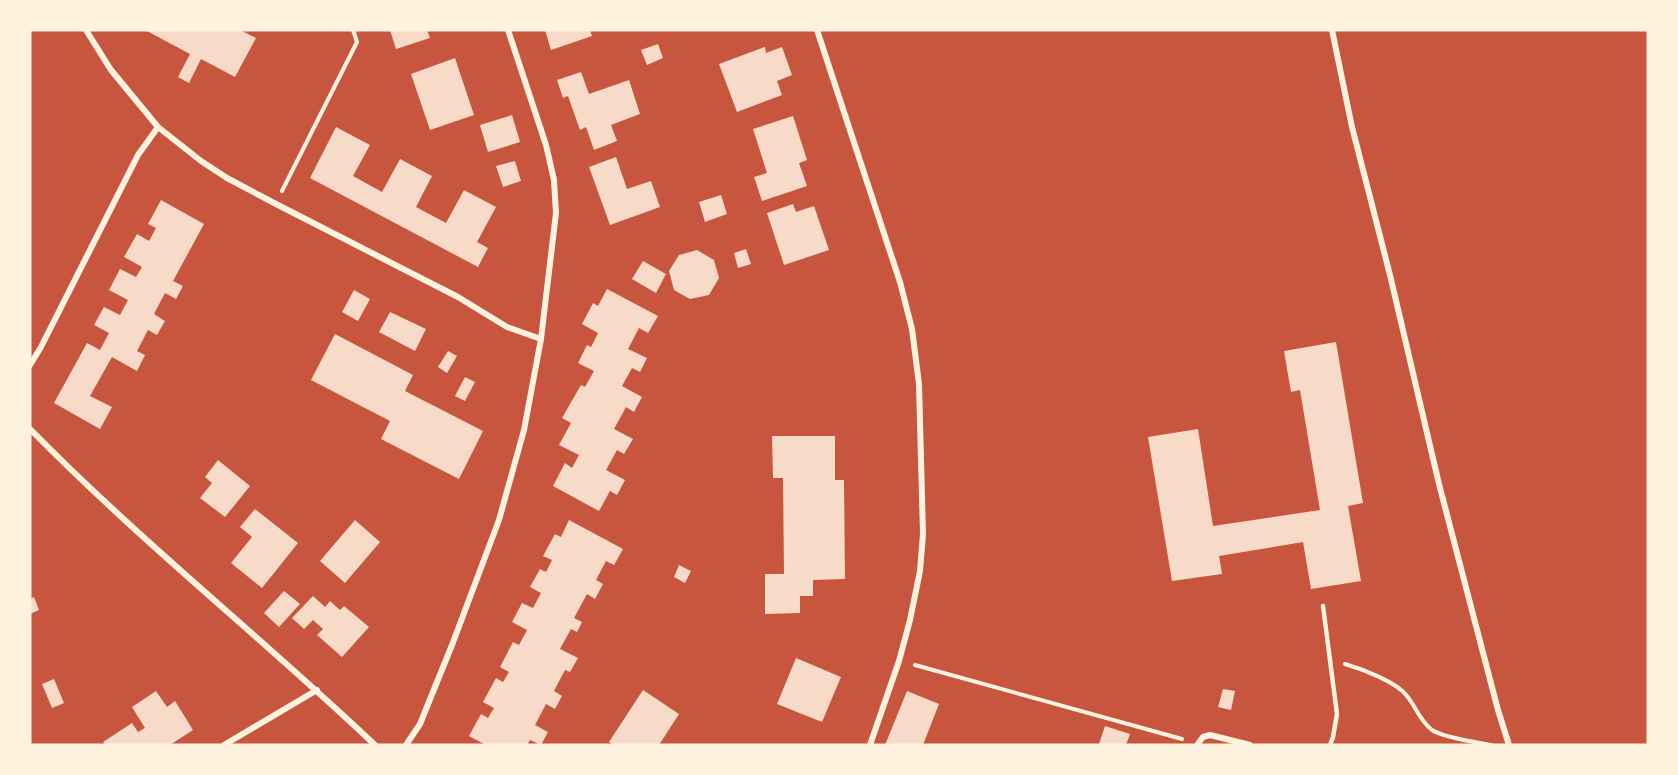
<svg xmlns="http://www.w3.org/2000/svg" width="1678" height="775" font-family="Literata,serif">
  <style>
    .building { fill: #f7dbc8 }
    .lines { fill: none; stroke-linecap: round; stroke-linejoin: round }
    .path { stroke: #fff3e0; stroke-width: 4 }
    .service { stroke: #fff3e0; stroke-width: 4.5 }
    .minor { stroke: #fff3e0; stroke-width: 6 }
  </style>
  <rect width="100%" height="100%" fill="#c8553d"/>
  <path class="building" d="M145 30H240L256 38 235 77 201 59 189 83 178 77 190 54Z
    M390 30H427L430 38 396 49Z
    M545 30H590L592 36 551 50Z
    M658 44 663 58 647 65 641 50Z
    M765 47 766 53 782 47 792 75 777 81 782 95 737 112 719 64Z
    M455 58 474 115 430 130 411 74Z
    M581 72 589 94 629 80 640 114 611 125 617 141 594 150 586 127 580 130 568 96 563 98 557 80Z
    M512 115 520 142 488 152 480 125Z
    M793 116 807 160 799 163 807 186 762 201 754 177 767 173 753 129Z
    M336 127 370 145 353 176 382 192 400 159 432 176 416 207 446 223 464 190 496 207 477 242 488 248 478 267 310 178Z
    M616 157 627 189 651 181 660 207 610 225 589 167Z
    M515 161 521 181 503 187 496 166Z
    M721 195 727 214 705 222 699 202Z
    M161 200 204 224 173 281 183 286 176 299 165 293 154 314 165 321 157 335 148 330 137 351 145 355 137 371 112 357 90 396 112 407 100 429 54 403 87 343 100 350 109 333 94 325 104 307 120 315 128 300 109 290 120 269 136 277 142 267 124 257 137 234 149 241 156 228 148 224Z
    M793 204 796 212 814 206 829 250 784 265 767 213Z
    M746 249 751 264 738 268 734 253Z
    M697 250 714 260 719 278 709 295 690 299 674 290 669 271 679 255Z
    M643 261 666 274 656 293 632 279Z
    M607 289 658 316 648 333 639 328 628 349 647 358 640 372 632 368 622 386 642 397 634 412 626 407 614 429 633 439 624 454 617 450 606 470 625 480 617 495 610 491 599 511 553 486 565 463 572 468 579 455 559 445 571 423 562 418 581 385 585 387 594 371 578 363 587 345 591 347 598 333 582 324 593 303 598 306Z
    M354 290 370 299 358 321 342 312Z
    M390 312 426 329 415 351 379 332Z
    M335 334 413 375 405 391 483 431 459 479 381 439 390 421 311 380Z
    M1336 342 1363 503 1348 506 1361 581 1311 589 1303 542 1219 556 1222 574 1172 581 1148 437 1198 429 1213 526 1320 510 1300 390 1291 392 1284 351Z
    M448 351 457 356 447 373 438 367Z
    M465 377 475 382 465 401 455 396Z
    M772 436H835V480H844L845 579 813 580V596H800V613L765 614V574H784L783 478H773Z
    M218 460 250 486 225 517 200 498 212 483 205 477Z
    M255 509 298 543 262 588 231 563 252 537 240 527Z
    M355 520 380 542 345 583 320 561Z
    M569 520 623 549 614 565 606 561 596 580 603 584 595 599 587 594 574 618 582 622 577 632 571 629 560 649 578 658 570 672 565 670 554 691 562 696 555 709 546 704 535 725 548 732 541 745 530 740 527 745H483L484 744 469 736 481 714 488 718 494 708 483 702 496 678 503 682 509 672 500 667 513 642 519 645 527 630 512 622 522 603 533 608 541 593 530 587 540 569 546 572 552 560 543 556 555 534 561 537Z
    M679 565 691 571 685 583 674 577Z
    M284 591 300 604 279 627 264 613Z
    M313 596 325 607 330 601 340 610 344 606 369 627 342 657 317 635 323 629 313 620 304 629 292 618Z
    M34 597 39 610 30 614V599Z
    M796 658 841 677 822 722 777 704Z
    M54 679 64 703 52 708 42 684Z
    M1223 689 1235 691 1231 710 1218 707Z
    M643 690 679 714 659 745H613L609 742Z
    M156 691 167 707 175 701 193 730 170 745H105L103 742 132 723 138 732 145 728 132 707Z
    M907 691 939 704 923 745H885Z
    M1105 726 1130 734 1126 745 1099 744Z"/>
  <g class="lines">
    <path class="path" d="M282 191 357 42 353 30
      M1345 664C1362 669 1397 682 1407 696 1416 707 1420 721 1432 730 1444 738 1476 742 1491 745
      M915 665 1182 739"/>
    <path class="service" d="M1323 606 1337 714 1333 737 1330 745"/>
    <path class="minor" d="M86 30 111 70 158 127 201 161 227 178 276 204 458 297 507 327 541 339
      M817 30 900 282 912 329 919 384 923 534 920 571 910 620 899 661 870 745
      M1332 30 1352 127 1390 275 1439 484 1498 710 1509 745
      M30 365 41 347 138 155 158 127
      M30 429C139 540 262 638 375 745
      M224 745 317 690
      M406 745 420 724 452 645 499 520 524 430 541 339 556 213 554 180 546 145 508 30
      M1197 745 1203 737 1210 735 1250 745"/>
  </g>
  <rect width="1678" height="775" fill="none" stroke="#fff3e0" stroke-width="63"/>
</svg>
